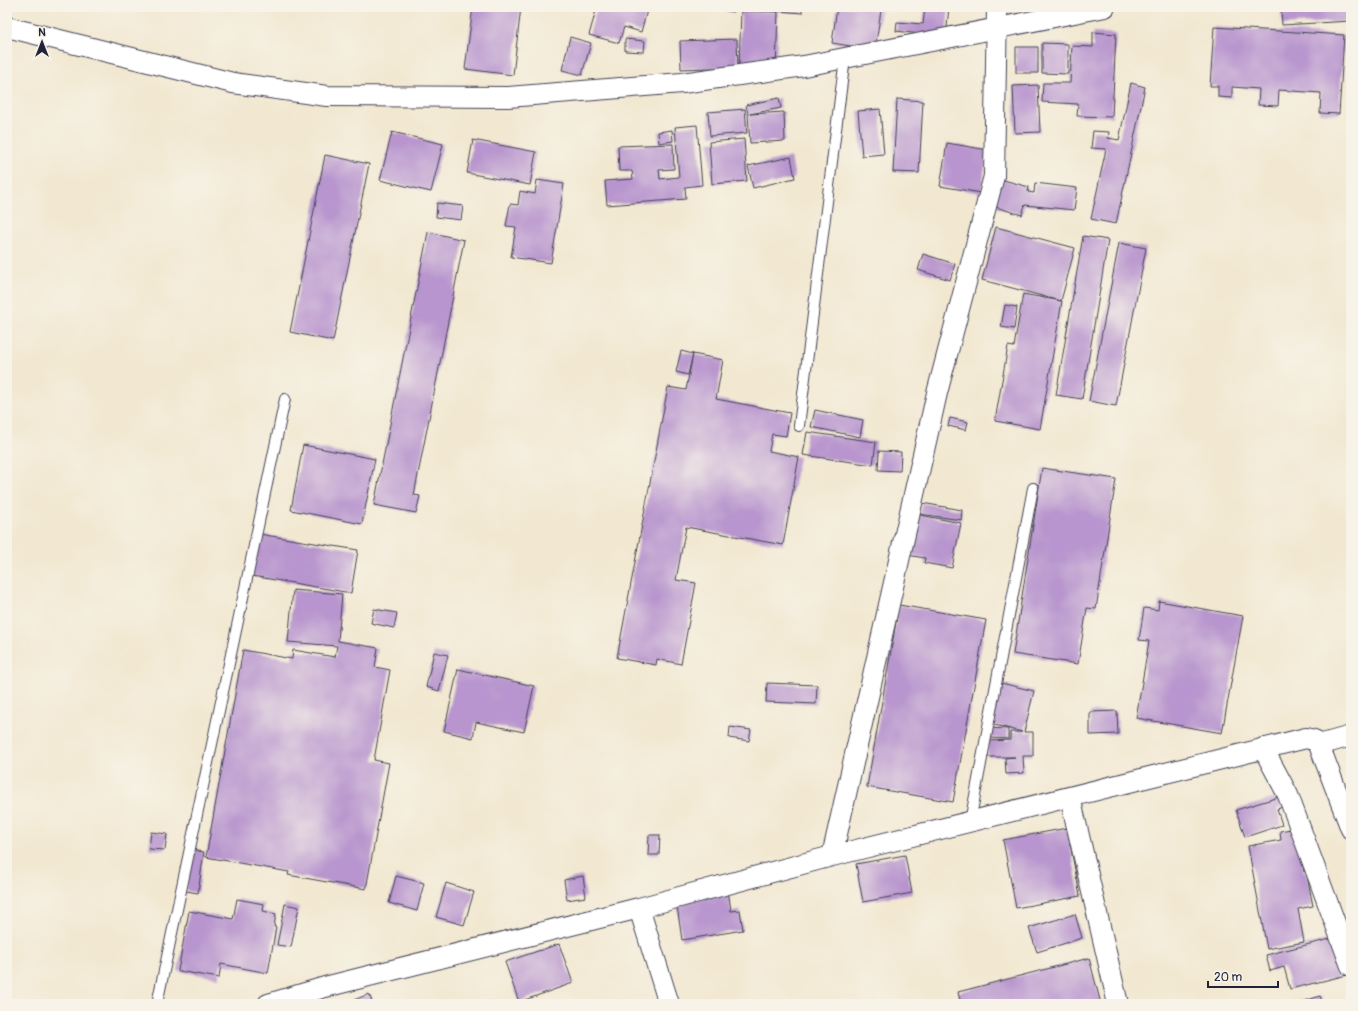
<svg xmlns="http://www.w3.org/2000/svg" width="1358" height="1011" font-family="Pangolin,sans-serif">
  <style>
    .building { fill: #b895ce }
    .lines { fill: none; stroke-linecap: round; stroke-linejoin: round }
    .service-casing { stroke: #414052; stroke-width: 12 }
    .minor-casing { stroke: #414052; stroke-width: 22 }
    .service { stroke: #fff; stroke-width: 10 }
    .minor { stroke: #fff; stroke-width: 20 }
  </style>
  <rect width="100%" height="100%" fill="#f7f3e8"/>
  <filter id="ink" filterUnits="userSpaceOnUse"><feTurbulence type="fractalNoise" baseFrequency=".025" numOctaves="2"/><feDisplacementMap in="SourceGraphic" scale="8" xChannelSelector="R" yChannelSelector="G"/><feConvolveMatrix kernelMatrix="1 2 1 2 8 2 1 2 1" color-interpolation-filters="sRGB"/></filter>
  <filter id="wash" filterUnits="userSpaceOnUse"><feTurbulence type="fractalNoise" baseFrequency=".012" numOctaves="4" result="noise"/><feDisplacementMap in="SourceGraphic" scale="16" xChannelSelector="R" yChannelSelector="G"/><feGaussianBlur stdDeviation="0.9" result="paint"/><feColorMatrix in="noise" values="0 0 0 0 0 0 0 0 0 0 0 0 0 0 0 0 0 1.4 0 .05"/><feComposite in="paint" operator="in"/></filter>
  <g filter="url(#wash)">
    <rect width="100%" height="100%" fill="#f2e8d1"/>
    <g id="blocks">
      <path class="building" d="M473 7H521L513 75 465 69Z
        M597 7H648L641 32 624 27 619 43 589 35Z
        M703 7H733V12Z
        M752 7H802V13L752 9Z
        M837 7H861L881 10 875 50 832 43Z
        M925 7H949L946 37 896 31 897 22 923 24Z
        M1281 7H1351V21L1282 25Z
        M741 11 778 12 776 68 739 66Z
        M1214 27 1344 35 1339 114 1320 113 1321 93 1279 90 1278 106 1258 105 1259 89 1232 87V98L1218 97V86H1210Z
        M1093 32 1116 34 1112 117 1077 116 1078 104 1042 102 1043 83H1070L1072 46 1093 47Z
        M570 37 591 43 582 75 562 70Z
        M625 39 645 41 644 52 625 51Z
        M737 39 738 67 681 69 680 41Z
        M1042 43 1068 44V74L1042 73Z
        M1016 47H1038V73H1016Z
        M1131 83 1145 87 1116 224 1091 219 1106 149 1091 148 1093 131 1109 132 1108 138 1119 140Z
        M1038 85 1040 132 1015 133 1013 86Z
        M779 98 781 108 750 114 784 112 785 141 750 143 748 114 746 105Z
        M897 99 923 101 919 173 893 172Z
        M745 109 747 133 710 136 708 112Z
        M880 109 884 154 862 156 858 111Z
        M697 125 702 185 685 187 686 199 607 205 605 181 633 179 632 171H619L618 146 673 144 674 169 659 170 660 179 679 177 675 127Z
        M672 130 673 141 659 143 658 132Z
        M392 132 443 144 431 192 380 180Z
        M744 139 747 181 712 184 709 142Z
        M473 140 536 152 530 185 467 173Z
        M947 143 988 150 981 193 940 186Z
        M325 155 369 164 333 341 290 332Z
        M791 157 795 178 753 188 748 166Z
        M1000 179 1029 187 1028 192 1034 193 1035 183 1077 188 1074 210 1025 205 1022 215 992 206Z
        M537 180 564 184 551 263 511 257 516 227 506 226 510 204 518 205 520 191 535 194Z
        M437 203 463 206 461 220 436 217Z
        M996 227 1075 248 1061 301 982 280Z
        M428 232 464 240 414 495 420 496 416 513 374 505Z
        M1083 236 1108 240 1082 399 1056 395Z
        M1119 243 1146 248 1116 406 1089 401Z
        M923 254 955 264 950 280 918 270Z
        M1023 294 1062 301 1040 429 995 421 1008 346 1014 347Z
        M1005 305 1017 307 1014 329 1001 327Z
        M681 351 693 354 688 375 676 372Z
        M693 354 723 360 716 399 790 413 786 436 772 434 769 451 799 457 783 545 686 527 676 580 696 583 681 664 657 659 656 665 617 658 668 387 686 390Z
        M815 410 863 420 860 437 811 427Z
        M950 418 968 422 966 430 948 426Z
        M807 432 876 442 873 465 803 455Z
        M303 445 375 459 362 524 291 510Z
        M879 451 901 452 900 471 878 470Z
        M1042 468 1116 479 1096 609 1087 608 1078 664 1013 654Z
        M922 503 962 510 961 520 920 514Z
        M915 514 961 523 952 568 924 563 925 558 907 555Z
        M259 534 358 550 351 593 252 576Z
        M293 590 342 594 338 641 378 648 375 667 390 670 374 760 389 763 366 889 288 875 289 872 206 857 243 650 292 659 293 650 335 657 337 646 288 642Z
        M1159 601 1243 616 1222 733 1136 718 1149 641 1139 640 1144 608 1158 610Z
        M899 605 986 620 953 802 867 787Z
        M374 609 397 613 394 628 371 623Z
        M434 652 448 655 439 691 426 687Z
        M458 669 534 686 524 732 476 722 473 738 444 731Z
        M767 683 817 685 816 704 766 702Z
        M1001 683 1034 691 1024 732H1033V756H1023L1024 773 1006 774 1005 758 1015 757H988L987 741 1010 740V732H1022L991 724Z
        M1117 711 1118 734 1090 735V712Z
        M730 727 751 730 749 741 729 738Z
        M989 728 1008 729V739L989 738Z
        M1282 796 1285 806 1277 809 1282 825 1245 837 1236 810Z
        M1067 828 1080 896 1016 908 1003 840Z
        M1296 828 1304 872 1306 871 1313 906 1298 909 1304 942 1267 949 1248 846 1281 840 1280 831Z
        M151 832 167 834 165 850 149 849Z
        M649 835H660L659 855H648Z
        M191 850 204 852 198 893 186 891Z
        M905 855 912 893 863 902 856 864Z
        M396 876 424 883 417 911 389 903Z
        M583 876 586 897 567 900 564 880Z
        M446 883 474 892 464 925 436 917Z
        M728 890 731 911 740 910 743 930 682 940 676 899Z
        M237 899 264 904 263 911 276 914 274 927H276L268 973 221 964 219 978 178 971 189 911 233 919Z
        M285 904 299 907 291 947 277 945Z
        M1075 914 1082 938 1037 952 1029 928Z
        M1338 937 1347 975 1290 989 1284 967 1270 971 1266 955Z
        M559 944 573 983 519 1002 505 962Z
        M1089 958 1101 1004H961L958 992Z
        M369 994 373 1004H344Z
        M1320 996 1323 1004H1296Z"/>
    </g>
  </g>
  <g filter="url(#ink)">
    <use href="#blocks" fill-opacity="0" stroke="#414052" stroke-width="1"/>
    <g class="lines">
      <g class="service-casing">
        <path id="service" d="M799 426 845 58
          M970 822 1033 488
          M157 1004 285 399"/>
      </g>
      <g class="minor-casing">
        <path id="minor" d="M7 27 233 83 327 96 508 97 682 83 804 66 1105 7
          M1319 745 1351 736
          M1263 748 1288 795 1351 966
          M1070 797 1118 1004
          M832 856 937 393 994 176 997 7
          M639 908 832 856 1306 738 1314 740 1319 745 1351 829
          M268 1004 325 987 639 908 669 1004"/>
      </g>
      <use href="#service" class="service"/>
      <use href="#minor" class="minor"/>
    </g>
  </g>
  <rect width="1358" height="1011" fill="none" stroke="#f7f3e8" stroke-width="24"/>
  <g transform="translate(42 42)" stroke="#f7f3e8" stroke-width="3" paint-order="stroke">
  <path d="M0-3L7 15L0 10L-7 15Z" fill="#22223b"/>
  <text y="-6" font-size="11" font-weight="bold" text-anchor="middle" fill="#22223b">N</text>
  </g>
  <path d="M1208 981v6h70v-6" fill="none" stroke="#22223b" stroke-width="2"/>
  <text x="1214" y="981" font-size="12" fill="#22223b" stroke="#f7f3e8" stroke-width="3" paint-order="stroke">20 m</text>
</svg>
